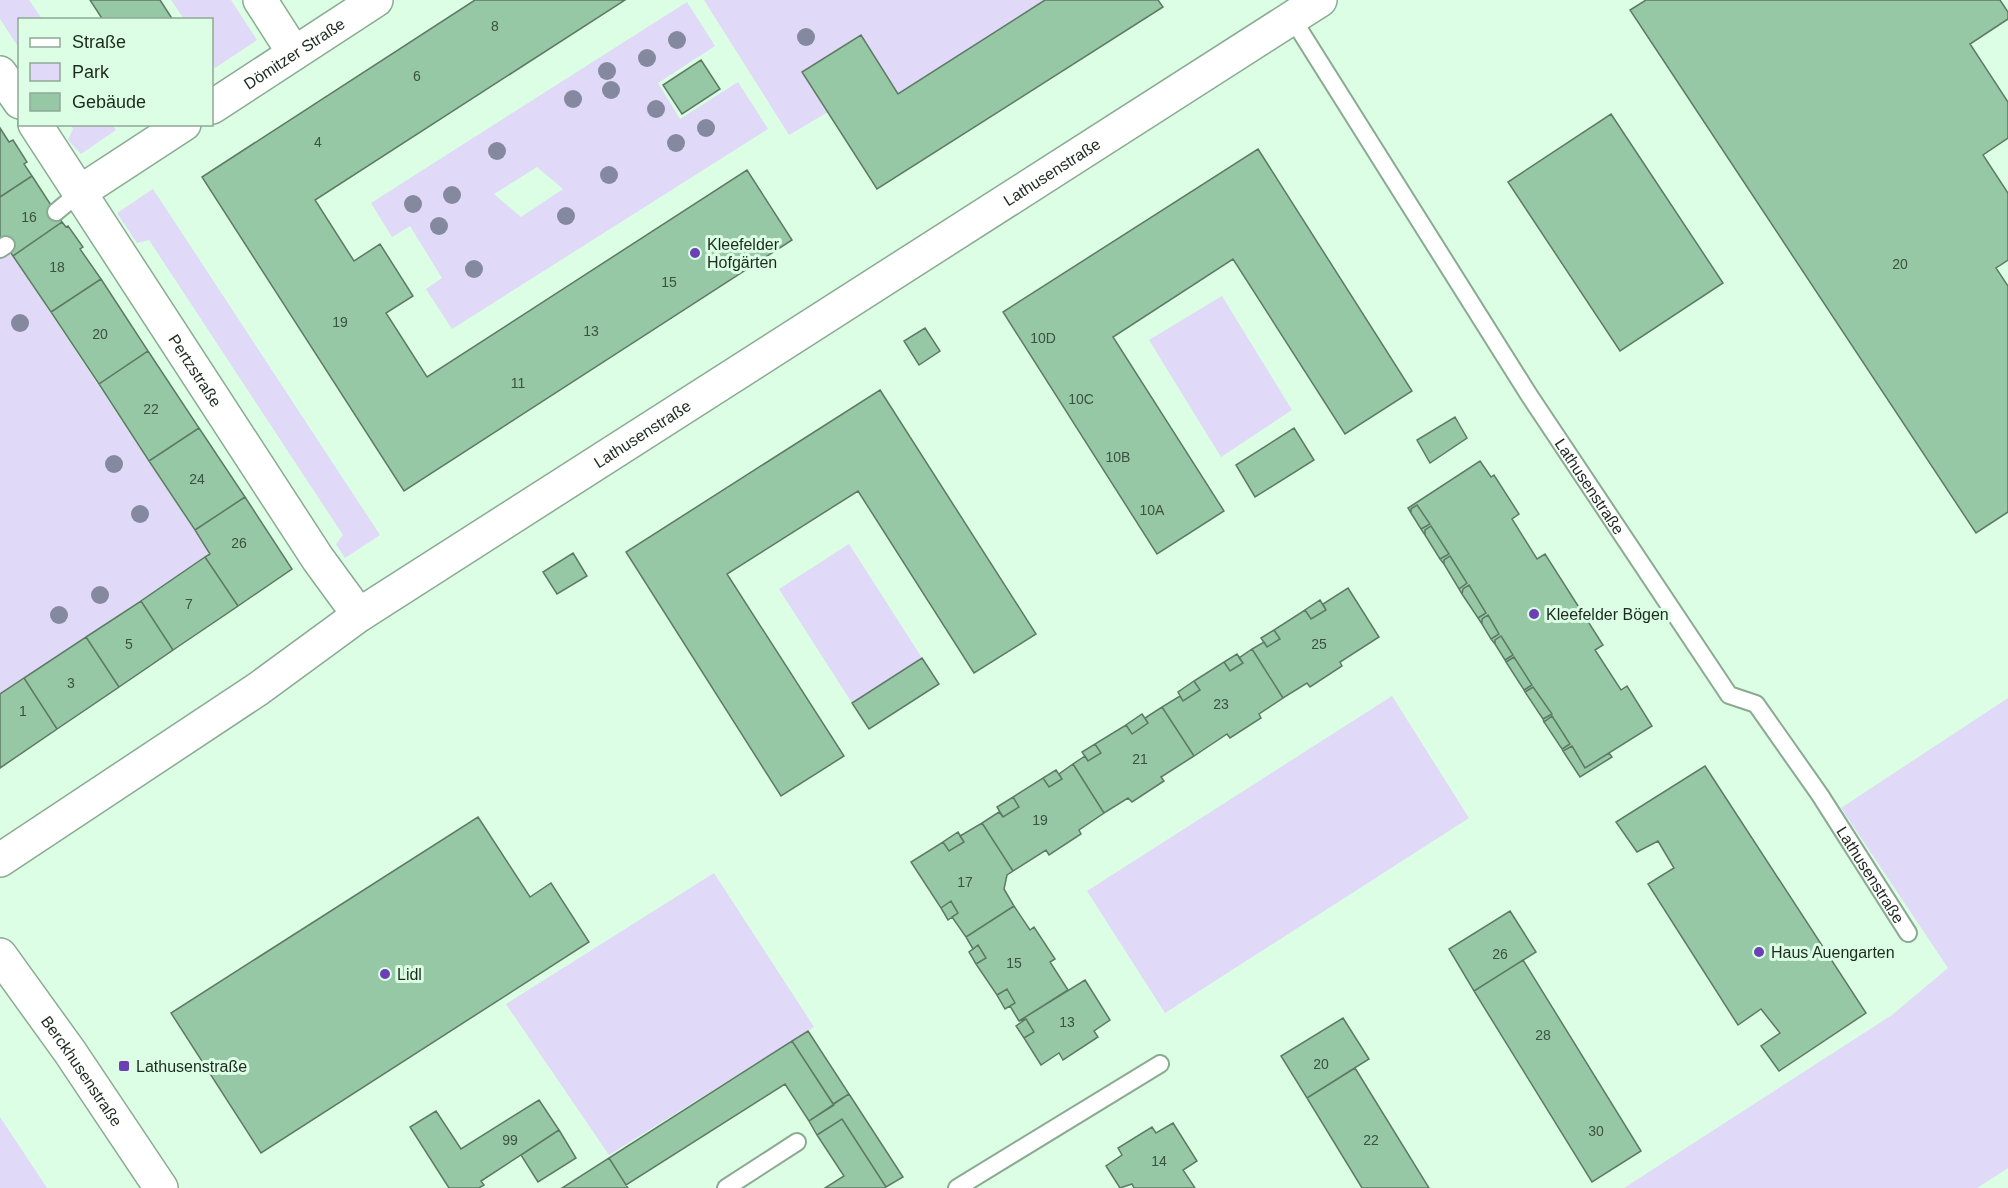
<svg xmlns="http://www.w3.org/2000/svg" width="2008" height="1188" font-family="Helvetica,sans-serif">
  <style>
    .green { fill: #e0d9f7; fill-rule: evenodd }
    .building { fill: #97c8a5; stroke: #5c7a64; stroke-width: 1.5 }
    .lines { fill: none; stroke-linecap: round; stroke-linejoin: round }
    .lane-casing { stroke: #8aaa92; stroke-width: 20 }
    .street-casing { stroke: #8aaa92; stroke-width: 36 }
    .secondary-casing { stroke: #8aaa92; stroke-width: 36 }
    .lane { stroke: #fff; stroke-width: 16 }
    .street { stroke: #fff; stroke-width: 33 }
    .secondary { stroke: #fff; stroke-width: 33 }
    .tree { fill: #85899f }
    .poi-dot { fill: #6d3fb6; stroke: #dbfee4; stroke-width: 2 }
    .labels { text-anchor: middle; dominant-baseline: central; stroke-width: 6; stroke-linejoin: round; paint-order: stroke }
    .number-label { font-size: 14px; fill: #3c5241 }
    .street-label { font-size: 16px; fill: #1d2a20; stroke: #dbfee4 }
    .poi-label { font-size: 16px; fill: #1d2a20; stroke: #dbfee4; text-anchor: start }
  </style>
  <rect width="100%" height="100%" fill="#dbfee4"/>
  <path class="green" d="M0 0H29L42 19 20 20 19 48 0 19Z
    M171 0H231L257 40 215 68 212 63V20L184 19Z
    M704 0H1045L898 94 860 35 802 72 828 112 789 135Z
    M687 2 715 46 658 83 680 119 738 82 768 129 452 329 426 289 442 278 410 226 392 237 371 203ZM537 167 563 189 521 217 494 194Z
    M71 125H112L116 130 81 154 68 140 73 129Z
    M153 189 380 535 345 558 336 544 343 535 149 240 137 243 117 213Z
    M0 237 210 554 0 694Z
    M1222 296 1292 410 1221 457 1149 340Z
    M849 544 922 658 852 703 779 589Z
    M1392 696 1469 818 1165 1013 1087 891Z
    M2008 698V1168L1977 1188H1624L1892 1015 1948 968 1841 808Z
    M714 873 814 1027 609 1155 506 1004Z
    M0 1117 47 1188H0Z"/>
  <path class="building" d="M90 0H160L173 20H103Z
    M475 0H625L315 200 354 261 380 244 413 296 386 313 427 377 747 170 792 240 404 491 202 177Z
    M1045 0H1158L1163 7 877 189 802 72 861 35 898 94Z
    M1646 0H2000L2008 12V19L1970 44 2008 102V138L1983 155 2008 193V260L1996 268 2008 286V512L1976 533 1630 10Z
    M701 60 720 89 682 114 663 85Z
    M1611 114 1723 283 1620 351 1508 182Z
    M0 128 9 142 13 140 27 162 24 164 32 176 0 197Z
    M1258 149 1412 391 1345 434 1233 259 1113 337 1224 511 1157 554 1003 312Z
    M32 176 62 222 13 256 0 237V197Z
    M62 222 66 227 68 226 83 247 80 249 101 279 51 312 13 256Z
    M101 279 148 351 99 384 51 312Z
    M925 328 940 351 919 365 904 341Z
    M148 351 199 428 149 461 99 384Z
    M880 390 1036 634 974 673 858 491 727 574 844 756 781 796 626 552Z
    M1455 417 1467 438 1430 463 1417 440Z
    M199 428 245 497 195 530 149 461Z
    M1294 428 1314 460 1255 497 1236 465Z
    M1480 461 1491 477 1494 475 1519 514 1512 519 1537 559 1545 554 1603 645 1595 650 1621 690 1627 686 1652 726 1585 768 1572 746 1563 751 1562 749 1570 744 1552 716 1544 722 1543 719 1552 714 1533 687 1525 692 1524 690 1532 685 1514 657 1506 662 1505 660 1513 655 1501 636 1495 640V644L1491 639 1499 634 1488 615 1482 619V624L1478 618 1486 613 1469 585 1463 589 1462 594 1459 589 1467 583 1450 556 1444 560V564L1440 559 1449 554 1431 526 1425 530V535L1421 529 1430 524 1417 505 1411 509V513L1408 508Z
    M245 497 292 569 238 606 205 557 210 554 195 530Z
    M1417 505 1430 524 1421 529 1411 513V509Z
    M1431 526 1449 554 1440 559 1425 535V530Z
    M573 553 587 576 557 594 543 572Z
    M1450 556 1467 583 1459 589 1444 564V560Z
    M205 557 238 606 173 650 141 601Z
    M1469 585 1486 613 1478 618 1462 594 1463 589Z
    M1348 588 1379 637 1340 662 1342 666 1310 687 1307 683 1283 698 1252 649 1264 642 1267 647 1280 639 1274 630 1305 610 1311 619 1326 610 1323 604Z
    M1320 600 1326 610 1311 619 1305 610Z
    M141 601 173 650 119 687 86 637Z
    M1488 615 1499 634 1491 639 1482 624V619Z
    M1274 630 1280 639 1267 647 1261 638Z
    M1501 636 1513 655 1505 660 1495 644V640Z
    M86 637 119 687 57 729 24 678Z
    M1252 649 1283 698 1259 714 1261 718 1230 738 1227 734 1194 756 1162 707 1180 696 1183 701 1200 690 1194 681 1224 662 1230 671 1243 663 1239 658Z
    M1237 654 1243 663 1230 671 1224 662Z
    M1514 657 1532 685 1524 690 1506 662Z
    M922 658 939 684 869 729 852 703Z
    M24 678 57 729 0 768V694Z
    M1194 681 1200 690 1183 701 1178 692Z
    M1533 687 1552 714 1543 719 1525 692Z
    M1162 707 1194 756 1161 777 1164 781 1132 802 1128 798 1104 813 1073 764 1085 756 1088 761 1101 753 1095 744 1126 725 1132 734 1148 723 1145 718Z
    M1142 714 1148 723 1132 734 1126 725Z
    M1552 716 1570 744 1562 749 1544 722Z
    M1095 744 1101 753 1088 761 1082 752Z
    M1572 746 1585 768 1609 753 1612 757 1580 777 1563 751Z
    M1073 764 1104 813 1079 830 1081 834 1049 855 1046 850 1013 871 982 823 999 812 1003 817 1019 807 1013 797 1043 778 1049 787 1062 779 1059 774Z
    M1705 766 1866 1013 1779 1071 1761 1046 1780 1033 1761 1009 1738 1025 1648 884 1674 868 1658 841 1637 852 1616 822Z
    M1056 770 1062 779 1049 787 1043 778Z
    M1013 797 1019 807 1003 817 997 807Z
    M478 817 530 897 551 883 589 942 261 1153 171 1013Z
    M982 823 1013 871 1007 875 1004 889 1014 906 966 937 952 917 958 913 951 901 941 908 911 862 943 842 949 851 964 842 960 836Z
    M958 832 964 842 949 851 943 842Z
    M951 901 958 913 948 920 941 908Z
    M1014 906 1030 930 1034 927 1055 959 1050 962 1068 990 1019 1021 1010 1006 1015 1003 1007 989 997 995 976 964 986 958 978 945 973 949 966 937Z
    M1510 911 1536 952 1474 991 1449 949Z
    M978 945 986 958 976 964 969 952Z
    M1523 960 1641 1151 1592 1182 1474 991Z
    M1085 980 1110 1020 1094 1031 1098 1037 1063 1060 1059 1053 1041 1065 1024 1038 1034 1032 1026 1019 1019 1021Z
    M1007 989 1015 1003 1005 1009 997 995Z
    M1343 1018 1369 1059 1307 1098 1281 1056Z
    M1026 1019 1034 1032 1024 1038 1016 1026Z
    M808 1031 849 1094 833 1104 792 1041Z
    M792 1041 834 1105 809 1121 785 1084 626 1185 609 1158Z
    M1355 1068 1429 1188H1362L1307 1098Z
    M849 1094 903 1177 886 1187 842 1119 817 1135 809 1121Z
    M539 1100 559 1130 481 1181 484 1185 479 1188H449L410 1127 436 1111 461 1149Z
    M842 1119 886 1187 885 1188H825L844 1176 817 1135Z
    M1173 1123 1197 1161 1183 1170 1195 1188H1134L1132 1184 1120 1188 1106 1166 1122 1155 1118 1148 1152 1127 1156 1133Z
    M559 1130 576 1158 538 1182 521 1155Z
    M609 1158 628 1188H562Z"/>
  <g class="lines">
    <g class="lane-casing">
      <g id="lane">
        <path id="s1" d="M1292 18 1529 395 1729 695 1756 704 1820 795 1908 933"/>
        <path d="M56 212 80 192"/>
        <path d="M0 249 6 245"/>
        <path d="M726 1188 797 1142"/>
        <path d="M957 1188 1160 1064"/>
      </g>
    </g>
    <g class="street-casing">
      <g id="street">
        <path d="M260 0 294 53"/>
        <path d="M0 73 20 102"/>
        <path id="s2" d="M212 107 376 0"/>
        <path id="s3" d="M35 124 318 559 359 615"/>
        <path d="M80 192 184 124"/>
        <path id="s4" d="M0 860 258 689 359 615 1320 0"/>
      </g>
    </g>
    <g class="secondary-casing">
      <g id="secondary">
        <path id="s5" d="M0 955 70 1052 161 1188"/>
      </g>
    </g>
    <use href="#lane" class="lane"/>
    <use href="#street" class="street"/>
    <use href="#secondary" class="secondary"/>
  </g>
  <g class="tree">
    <circle cx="806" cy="37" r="9"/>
    <circle cx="677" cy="40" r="9"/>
    <circle cx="647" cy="58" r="9"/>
    <circle cx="607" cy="71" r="9"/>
    <circle cx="611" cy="90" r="9"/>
    <circle cx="573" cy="99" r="9"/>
    <circle cx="656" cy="109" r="9"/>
    <circle cx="706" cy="128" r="9"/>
    <circle cx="676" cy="143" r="9"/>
    <circle cx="497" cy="151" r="9"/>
    <circle cx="609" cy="175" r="9"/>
    <circle cx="452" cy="195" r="9"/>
    <circle cx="413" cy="204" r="9"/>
    <circle cx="566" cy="216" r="9"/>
    <circle cx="439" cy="226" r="9"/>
    <circle cx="474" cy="269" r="9"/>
    <circle cx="20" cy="323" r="9"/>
    <circle cx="114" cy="464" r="9"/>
    <circle cx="140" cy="514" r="9"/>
    <circle cx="100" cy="595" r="9"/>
    <circle cx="59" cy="615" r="9"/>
  </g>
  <g class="poi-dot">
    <circle cx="695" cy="253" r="6"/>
    <circle cx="1534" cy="614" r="6"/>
    <circle cx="1759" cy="952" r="6"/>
    <circle cx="385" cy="974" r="6"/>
    <rect x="118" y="1060" width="12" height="12" rx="3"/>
  </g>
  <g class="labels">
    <g class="number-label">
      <text x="495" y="26">8</text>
      <text x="417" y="76">6</text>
      <text x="318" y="142">4</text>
      <text x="29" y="217">16</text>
      <text x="1900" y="264">20</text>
      <text x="57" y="267">18</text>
      <text x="669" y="282">15</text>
      <text x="340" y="322">19</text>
      <text x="591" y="331">13</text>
      <text x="100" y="334">20</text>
      <text x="1043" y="338">10D</text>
      <text x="518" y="383">11</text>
      <text x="1081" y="399">10C</text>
      <text x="151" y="409">22</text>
      <text x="1118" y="457">10B</text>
      <text x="197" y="479">24</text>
      <text x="1152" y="510">10A</text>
      <text x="239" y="543">26</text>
      <text x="189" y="604">7</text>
      <text x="129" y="644">5</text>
      <text x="1319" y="644">25</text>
      <text x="71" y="683">3</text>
      <text x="1221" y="704">23</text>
      <text x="23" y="711">1</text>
      <text x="1140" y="759">21</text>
      <text x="1040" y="820">19</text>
      <text x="965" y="882">17</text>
      <text x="1500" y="954">26</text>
      <text x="1014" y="963">15</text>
      <text x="1067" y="1022">13</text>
      <text x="1543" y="1035">28</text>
      <text x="1321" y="1064">20</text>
      <text x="1596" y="1131">30</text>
      <text x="510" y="1140">99</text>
      <text x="1371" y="1140">22</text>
      <text x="1159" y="1161">14</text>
    </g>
    <g class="street-label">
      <text stroke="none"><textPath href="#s2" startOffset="98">Dömitzer Straße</textPath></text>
      <text stroke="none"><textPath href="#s4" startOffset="1257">Lathusenstraße</textPath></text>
      <text stroke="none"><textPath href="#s3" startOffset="294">Pertzstraße</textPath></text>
      <text stroke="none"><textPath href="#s4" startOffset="771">Lathusenstraße</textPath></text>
      <text stroke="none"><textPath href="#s1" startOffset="555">Lathusenstraße</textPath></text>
      <text stroke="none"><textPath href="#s1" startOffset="1040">Lathusenstraße</textPath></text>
      <text stroke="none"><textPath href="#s5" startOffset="142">Berckhusenstraße</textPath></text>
    </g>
    <g class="poi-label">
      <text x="707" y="244">Kleefelder<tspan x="707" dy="18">Hofgärten</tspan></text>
      <text x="1546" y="614">Kleefelder Bögen</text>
      <text x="1771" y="952">Haus Auengarten</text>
      <text x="397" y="974">Lidl</text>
      <text x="136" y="1066">Lathusenstraße</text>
    </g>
  </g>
  <rect x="18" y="18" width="195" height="108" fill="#dbfee4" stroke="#8fa996" stroke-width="1.5"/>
  <rect x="30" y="38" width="30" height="9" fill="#ffffff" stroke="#8fa996" stroke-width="1.5"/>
  <text x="72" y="48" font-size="18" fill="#1d2a20">Straße</text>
  <rect x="30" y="63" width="30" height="18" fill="#e0d9f7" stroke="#8fa996" stroke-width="1.5"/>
  <text x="72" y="78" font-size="18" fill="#1d2a20">Park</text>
  <rect x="30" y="93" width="30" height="18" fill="#97c8a5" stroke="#8fa996" stroke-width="1.5"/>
  <text x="72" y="108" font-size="18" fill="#1d2a20">Gebäude</text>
</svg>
